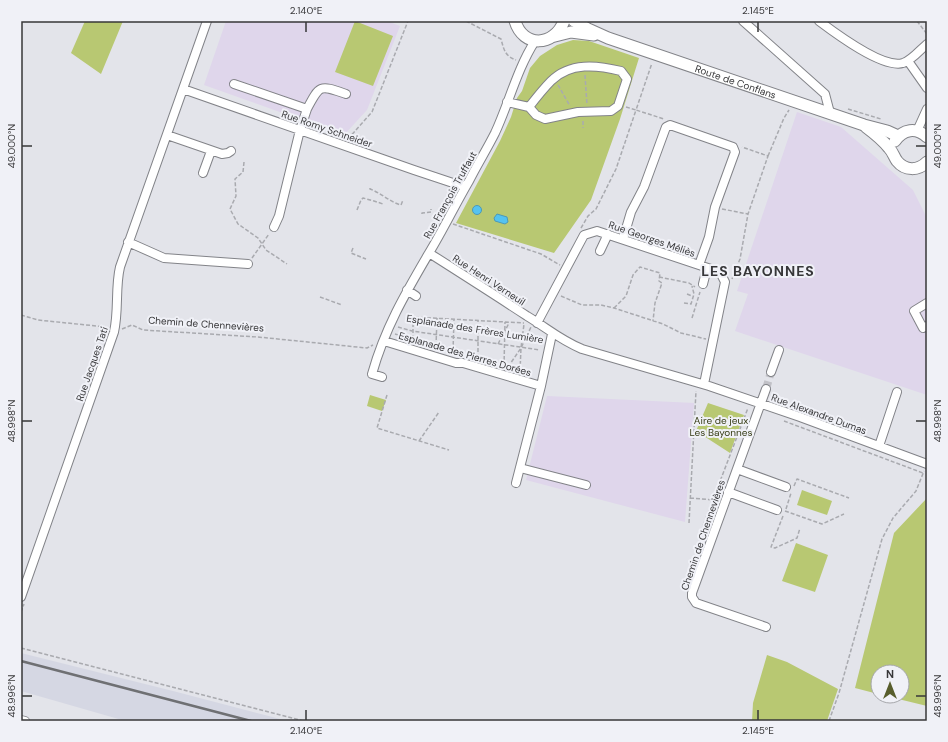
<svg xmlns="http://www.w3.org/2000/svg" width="948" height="742" font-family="'DM Sans',sans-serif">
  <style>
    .built { fill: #d5d7e3 }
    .education { fill: #dfd6eb }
    .green { fill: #b8c872 }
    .water { fill: #54c3f0; stroke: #4b99b9 }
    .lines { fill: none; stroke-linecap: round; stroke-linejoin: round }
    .minor-tunnel { stroke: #c1c1c7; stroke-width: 8; stroke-dasharray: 8 4; stroke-linecap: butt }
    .minor-casing { stroke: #828388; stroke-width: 10 }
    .major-casing { stroke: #828388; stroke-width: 13 }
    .path { stroke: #a9aaaf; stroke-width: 1.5; stroke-dasharray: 4 2; stroke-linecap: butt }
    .minor { stroke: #fff; stroke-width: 8 }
    .major { stroke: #fff; stroke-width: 11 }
    .rail { stroke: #6f7073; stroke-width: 2.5 }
    .ticks { fill: none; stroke: #373739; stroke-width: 1.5 }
    .labels { text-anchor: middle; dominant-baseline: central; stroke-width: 4; stroke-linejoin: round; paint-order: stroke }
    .street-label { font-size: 10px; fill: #373739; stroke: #f0f1f7 }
    .park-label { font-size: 10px; fill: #373d16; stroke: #f0f1f7 }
    .district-label { font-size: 14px; font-weight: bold; letter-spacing: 1px; fill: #373739; stroke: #f0f1f7 }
    .neatline { fill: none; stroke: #373739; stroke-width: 1.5 }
    .ticks-label { font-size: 10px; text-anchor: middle; fill: #373739 }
  </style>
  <rect width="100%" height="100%" fill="#e3e4ea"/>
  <path class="built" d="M21 653 173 691 288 721H127L122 720 21 691Z"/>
  <path class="education" d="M226 21H387L400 26 367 110 344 135 204 85Z
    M797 112 841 127 913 190 927 218V395L735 331 748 294 737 291Z
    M547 396 694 403 685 522 526 480Z"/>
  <path class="green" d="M85 21H123L101 74 71 53Z
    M355 21 393 36 373 86 335 72Z
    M573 40 589 41 639 58 620 119 591 200 554 253 456 223 500 141 511 117 517 98 522 91 530 68 540 56 557 45Z
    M370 395 386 400 382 411 367 406Z
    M708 403 744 415 730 453 696 431Z
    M802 490 832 501 827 515 797 505Z
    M927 498V706L886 696H902V672H878V694L855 688 894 533Z
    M796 543 828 555 815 592 782 581Z
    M767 655 787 662 838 689 827 721H752L753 703Z"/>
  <path class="water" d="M472.5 210a4.5 4.5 0 1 1 9 0a4.5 4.5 0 1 1-9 0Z
    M497 214 507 217 508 222 505 224 495 221 494 218Z"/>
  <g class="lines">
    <path class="minor-tunnel" d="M766 389 771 372"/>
    <g class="minor-casing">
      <path id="minor" d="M743 21 825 94 830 113
        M819 21C835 33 883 69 903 63 911 61 921 49 927 44
        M908 61 927 88
        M234 84 307 109 300 130 279 216 274 227
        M183 89 414 170 456 184 466 186
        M507 102 529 107 536 115 545 119 578 112 611 111 618 106 627 79 621 71C597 65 570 62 551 81 543 89 536 98 529 107
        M307 109C320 84 320 85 346 94
        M917 131 927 109
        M167 135 222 154 228 153 231 151
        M203 173 211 151
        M623 239 631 212 644 187 666 127 670 125 733 147 735 152 715 207 709 237 699 265
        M128 242 164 258 248 264
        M600 251 608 234
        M429 253C462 274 495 295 527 316 547 328 560 340 582 349L709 386 800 417 927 464
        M703 284 707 268
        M407 290 416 296
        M927 303 914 311 923 328 927 326
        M537 323 584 235 597 231 720 272 725 282 704 384
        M384 341 456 363H463L541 386
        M771 372 779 350
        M382 377 372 374C385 328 405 294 429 253 443 230 455 205 469 181 477 165 487 149 495 133 509 103 517 69 535 41
        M766 389 692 593V597L696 603 766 627
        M879 446 897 392
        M520 468 586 485
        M737 469 786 487
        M516 483 541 386 552 334
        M728 492 777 510
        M21 597 114 332C119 310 115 288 120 267L207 21
        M21 720 25 721"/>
    </g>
    <g class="major-casing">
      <g id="major">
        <path d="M515 21C523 48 554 47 564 21"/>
        <path id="s1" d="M574 21 588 29 608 38 864 125 887 131 898 136"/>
        <path d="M555 36 571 32 594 35"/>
        <path d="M866 127C874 133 883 140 889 148 893 152 894 157 897 161 905 171 918 171 927 162"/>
        <path d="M895 141C903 129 916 127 927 137"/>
      </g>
    </g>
    <path class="path" d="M466 21 501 39C504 50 505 56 516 60
      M917 21 927 34
      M585 75 587 105
      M558 85 570 106
      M626 107 636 110 652 63
      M848 109 881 119
      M583 121V128
      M348 139 372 112 408 21
      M768 156 784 118 789 110
      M244 162 243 172 235 179 236 196 230 209 238 224 258 238 266 250 287 264
      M370 188V189C381 193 390 202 401 205L403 200
      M722 209 748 214
      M357 210 361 200 363 198 374 201 383 204
      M422 214V213L431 212V209
      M453 224 541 254 560 265
      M581 228 588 216 596 209 616 169 636 110 664 119
      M353 248 351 253 366 259
      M252 258 269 234
      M659 277 689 283 695 287
      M732 279 740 259 748 214 768 156 742 147
      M687 294 692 296
      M561 296 582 305H601L614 308 663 324 681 333 706 339
      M320 297 342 305
      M684 303 691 304 694 294 692 286
      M614 308 626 296 633 275 640 267 660 273 659 281 662 283 655 303 653 321
      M21 315 38 320 106 327
      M692 318 700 292
      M398 327 412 331 540 350
      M122 329 132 325 143 330 258 337 367 348 373 345
      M395 334 464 354
      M413 339V317L524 323
      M498 344 509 323
      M436 346 437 318
      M453 351 454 319
      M478 358V321
      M504 366 505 322
      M508 367 521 348 531 327
      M520 371 521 348 524 324
      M387 395 377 428 449 450
      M784 421 923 473
      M419 441 439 412
      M794 486 797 479 849 498
      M690 498 714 500
      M786 509 791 493
      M785 511 822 524 844 514
      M783 516 771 547 775 548 797 538 800 528
      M689 523 696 391
      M708 528 703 526 748 408
      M21 612 24 604
      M21 648 304 721
      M829 721 839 693 882 539 893 518 916 491 924 471"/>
    <use href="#minor" class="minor"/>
    <use href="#major" class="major"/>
    <path class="rail" d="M21 661 251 721"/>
  </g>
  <path class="ticks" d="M306 22V32M758 22V32M22 146H32M916 146H926M22 421H32M916 421H926M22 696H32M916 696H926M306 710V720M758 710V720"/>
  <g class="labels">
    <g class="street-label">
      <text stroke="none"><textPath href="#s1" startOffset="173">Route de Conflans</textPath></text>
      <text transform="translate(327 129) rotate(19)">Rue Romy Schneider</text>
      <text transform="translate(450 195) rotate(-61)">Rue François Truffaut</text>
      <text transform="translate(652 239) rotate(19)">Rue Georges Méliès</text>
      <text transform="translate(489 280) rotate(33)">Rue Henri Verneuil</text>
      <text transform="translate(206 324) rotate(4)">Chemin de Chennevières</text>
      <text transform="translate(475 329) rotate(9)">Esplanade des Frères Lumière</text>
      <text transform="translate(465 354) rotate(16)">Esplanade des Pierres Dorées</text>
      <text transform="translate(92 364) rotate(-71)">Rue Jacques Tati</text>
      <text transform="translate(819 414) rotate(20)">Rue Alexandre Dumas</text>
      <text transform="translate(703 535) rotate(-71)">Chemin de Chennevières</text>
    </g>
    <g class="park-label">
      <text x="721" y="420">Aire de jeux<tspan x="721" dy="12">Les Bayonnes</tspan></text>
    </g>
    <g class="district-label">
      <text x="758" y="271">LES BAYONNES</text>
    </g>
  </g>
  <rect width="948" height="742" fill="none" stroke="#f0f1f7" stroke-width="44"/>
  <g transform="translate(890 684)"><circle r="19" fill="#f0f1f7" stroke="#a6a7ab"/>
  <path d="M0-3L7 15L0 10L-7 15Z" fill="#585e2d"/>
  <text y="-6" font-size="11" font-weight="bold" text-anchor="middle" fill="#373739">N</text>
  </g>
  <rect x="22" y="22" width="904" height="698" class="neatline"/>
  <g class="ticks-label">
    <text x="306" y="14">2.140°E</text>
    <text x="758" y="14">2.145°E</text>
    <text transform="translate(11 146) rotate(-90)" y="4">49.000°N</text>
    <text transform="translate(937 146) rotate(-90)" y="4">49.000°N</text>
    <text transform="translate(11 421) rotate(-90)" y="4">48.998°N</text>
    <text transform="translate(937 421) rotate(-90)" y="4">48.998°N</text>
    <text transform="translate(11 696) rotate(-90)" y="4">48.996°N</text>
    <text transform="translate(937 696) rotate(-90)" y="4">48.996°N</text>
    <text x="306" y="734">2.140°E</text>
    <text x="758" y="734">2.145°E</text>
  </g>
</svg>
